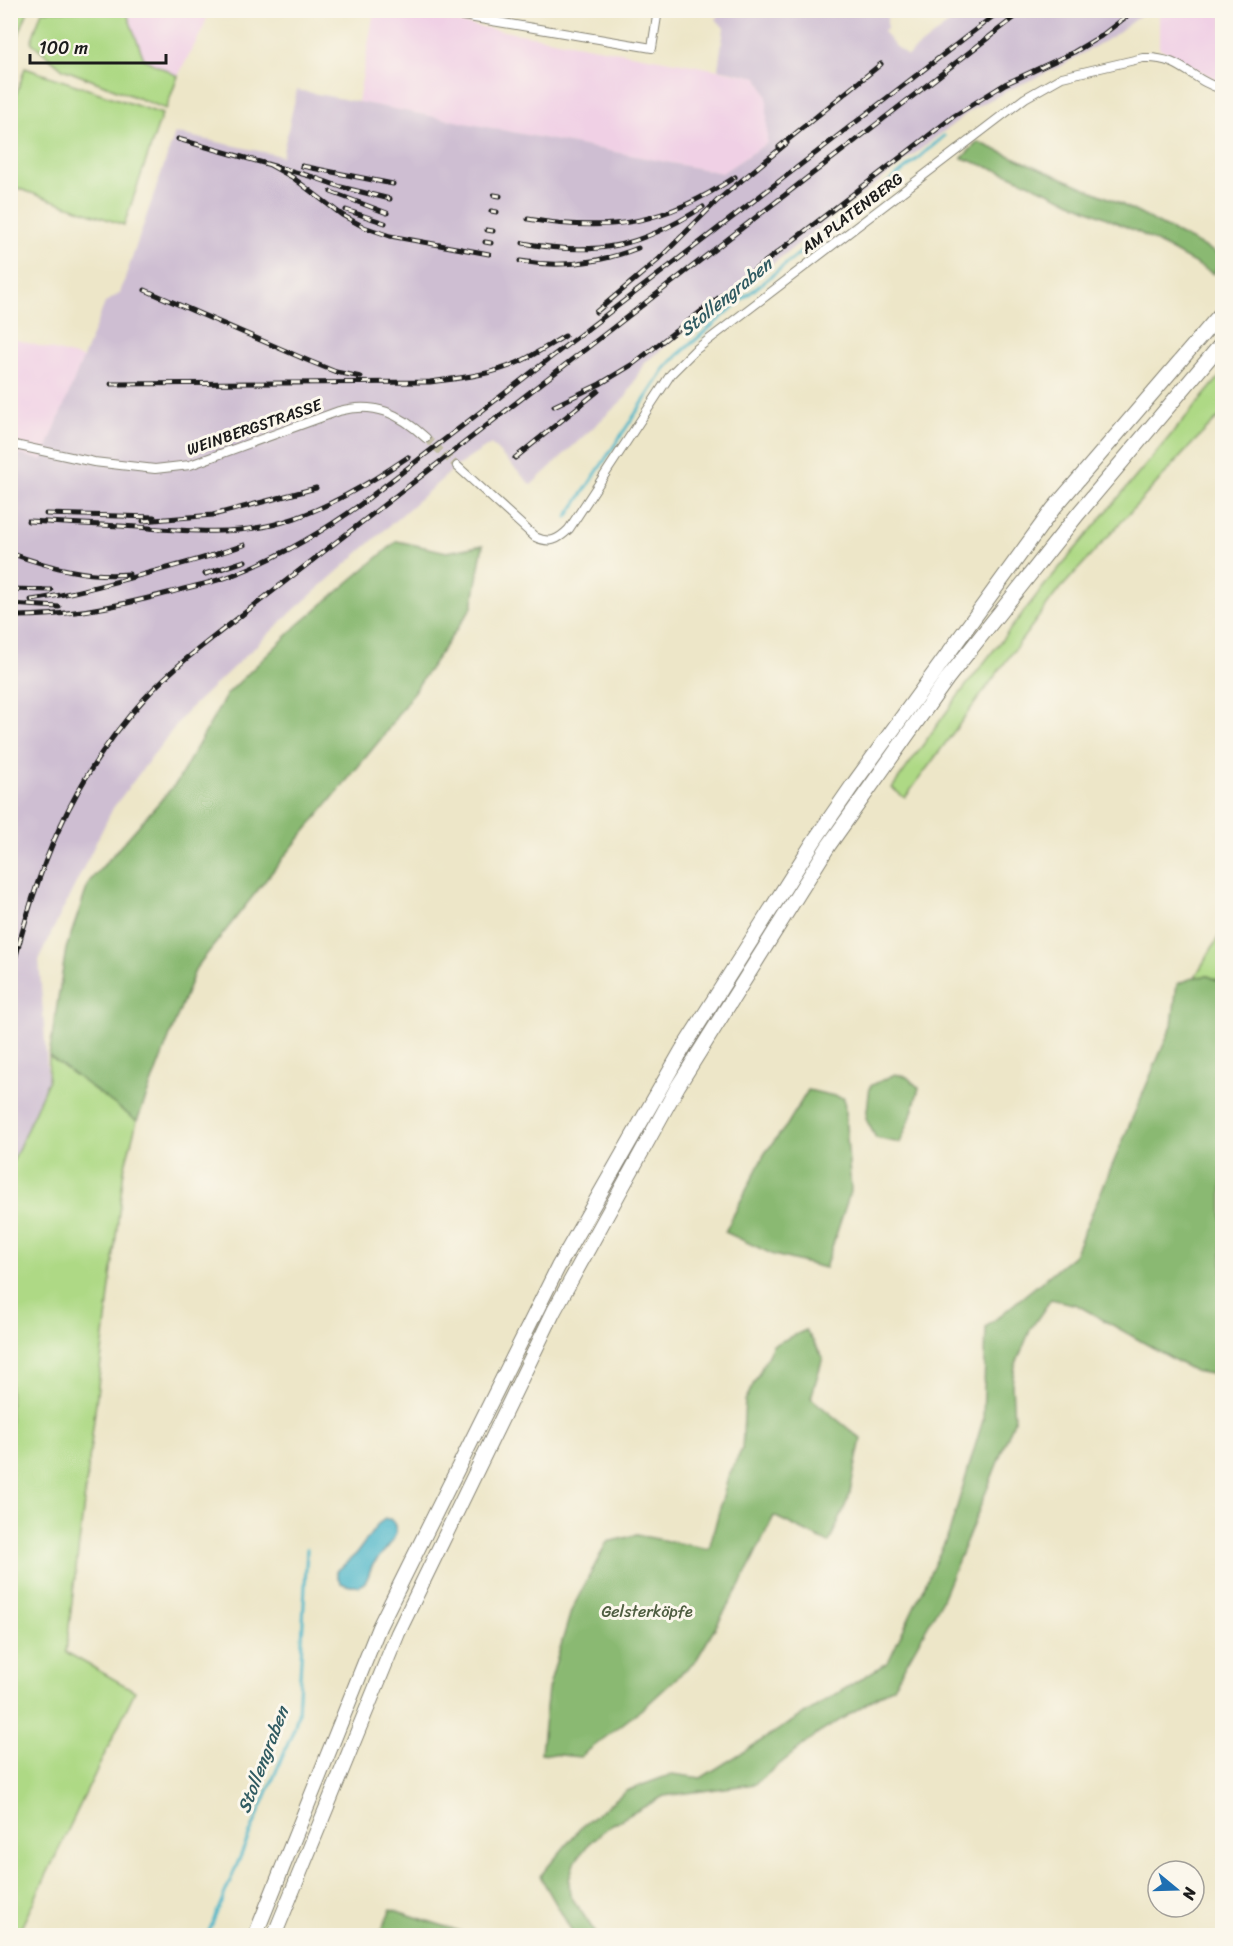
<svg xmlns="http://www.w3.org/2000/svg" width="1233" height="1946" font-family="Sriracha,sans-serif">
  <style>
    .built { fill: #f0d0e5 }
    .industrial { fill: #cebed2 }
    .green { fill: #aed985; stroke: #657a50; stroke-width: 1.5 }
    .forest { fill: #8ab972; stroke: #536a47; stroke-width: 1.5 }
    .water { fill: #4cb6c9; stroke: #346972; stroke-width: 1.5 }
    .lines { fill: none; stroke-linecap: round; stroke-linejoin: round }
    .stream { stroke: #4cb6c9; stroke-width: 3 }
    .minor-tunnel { stroke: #c3bea6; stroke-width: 8; stroke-dasharray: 8 4; stroke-linecap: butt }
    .minor-casing { stroke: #848172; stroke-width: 10 }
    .motorway-casing { stroke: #848172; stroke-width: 16 }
    .minor { stroke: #fff; stroke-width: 8 }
    .motorway { stroke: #fff; stroke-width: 14 }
    .rail-casing { stroke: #1c1c1c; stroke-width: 5 }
    .rail { stroke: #fbf7ec; stroke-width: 3; stroke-dasharray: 9; stroke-linecap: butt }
    .labels { text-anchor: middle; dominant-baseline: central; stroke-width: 6; stroke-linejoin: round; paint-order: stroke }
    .street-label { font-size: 16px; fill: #1c1c1c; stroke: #fbf7ec }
    .park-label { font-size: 16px; fill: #4f5e41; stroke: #fbf7ec }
    .water-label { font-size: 18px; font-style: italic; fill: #2f5a61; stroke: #fbf7ec }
  </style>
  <rect width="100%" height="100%" fill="#fbf7ec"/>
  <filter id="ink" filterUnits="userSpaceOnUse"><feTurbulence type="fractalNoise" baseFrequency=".0167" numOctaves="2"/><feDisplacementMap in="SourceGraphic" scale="12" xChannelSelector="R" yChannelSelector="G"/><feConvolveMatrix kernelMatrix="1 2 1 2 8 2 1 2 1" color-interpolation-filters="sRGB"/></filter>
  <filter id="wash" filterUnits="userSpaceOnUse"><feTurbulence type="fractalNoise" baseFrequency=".008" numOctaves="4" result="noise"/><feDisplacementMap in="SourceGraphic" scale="24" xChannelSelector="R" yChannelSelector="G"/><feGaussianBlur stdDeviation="1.35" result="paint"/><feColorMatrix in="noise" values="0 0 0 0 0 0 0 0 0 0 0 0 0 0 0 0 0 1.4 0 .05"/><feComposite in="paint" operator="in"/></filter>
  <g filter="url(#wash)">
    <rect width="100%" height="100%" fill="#ede6c8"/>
    <path class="built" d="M126 11H209L203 29 178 76 144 59Z
      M374 11H393L758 77 767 97V143L722 173 358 102Z
      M1159 11H1222V83L1159 48Z
      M10 338 83 358 42 461 11 452Z"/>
    <path class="industrial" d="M723 11H887V28L883 31 893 44 907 56 965 11H1146L1113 36 1059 67 1015 87 974 108 644 363 626 397 531 485 491 444 457 466 295 609 186 712 113 808 39 958 48 1081 11 1168V452L42 460 105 303 120 293 175 133 282 156 297 90 722 173 767 143V97L758 77 718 69 724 28 716 19Z"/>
    <path class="green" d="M11 10 28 11 11 54 10 11Z
      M42 11H126L144 59 178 76 166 109 63 69 31 42Z
      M25 68 162 114 124 225 11 186V110Z
      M1222 374V414L1194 442 1054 596 905 798 892 788 958 696 1040 591Z
      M1222 931V982L1208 976 1195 977Z
      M49 1056 137 1121 124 1170 66 1652 135 1691 18 1934 11 1935 10 1168 48 1081Z"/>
    <path class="forest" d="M978 142 1111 199 1222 256 1214 274 1140 233 1008 174 962 158Z
      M397 541 447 552 483 545 472 607 384 735 284 857 196 968 137 1121 49 1056 66 949 89 882 177 782 227 694 297 626Z
      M1208 976 1222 982V1376L1194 1371 1077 1305 1051 1299 1031 1328 1015 1366 1012 1384 1014 1421 975 1520 940 1604 893 1687 816 1735 755 1784 664 1796 609 1826 587 1846 574 1863 569 1880 570 1895 597 1935H574L540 1876 582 1826 626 1791 672 1774 701 1778 888 1662 949 1533 983 1420 986 1327 1074 1255 1172 1025 1177 984 1195 977Z
      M895 1074 907 1077 919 1088 911 1116 900 1143 876 1138 866 1119 870 1086Z
      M808 1090 844 1098 851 1190 825 1268 774 1255 725 1232 765 1153 787 1125Z
      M806 1330 823 1357 811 1398 861 1439 849 1497 829 1543 774 1516 739 1587 697 1659 647 1705 580 1757 541 1753 548 1689 571 1611 607 1542 637 1535 709 1549 728 1477 742 1449 745 1401 773 1345Z
      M391 1909 459 1931 468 1935H379Z"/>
    <path class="water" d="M385 1519H390C408 1534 380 1553 372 1566 369 1571 369 1579 364 1583 357 1589 348 1586 341 1583L337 1576V1571L356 1554 378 1524Z"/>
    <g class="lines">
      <path class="stream" d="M567 517 665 369 677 356 740 301 916 160 944 136
        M207 1936 294 1729 298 1713 307 1549"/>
    </g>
  </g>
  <g filter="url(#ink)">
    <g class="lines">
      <path class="minor-tunnel" d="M426 438 457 466"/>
      <g class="minor-casing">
        <path id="minor" d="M427 10 652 48 658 10
          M10 444 94 462 155 469 190 465 339 411C375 401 400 414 426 438
          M457 466 535 537C550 544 558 540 569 529L671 374 694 351 1025 98 1062 77 1143 58C1182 56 1191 81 1222 89"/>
      </g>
      <g class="motorway-casing">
        <path id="motorway" d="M255 1936 379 1627 558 1267 682 1050 816 838 852 786 1053 509 1222 312
          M274 1936 398 1633 554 1311 678 1086 829 845 947 679 1078 514 1222 343"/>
      </g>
      <use href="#minor" class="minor"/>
      <use href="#motorway" class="motorway"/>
      <g class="rail-casing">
        <path id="rail" d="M178 139 313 177 341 187 390 199
          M779 147 881 64
          M270 165 292 177 342 215 364 227 390 236 489 254
          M302 166 393 184
          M331 192 387 213
          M494 195 500 196
          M346 210 385 223
          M491 211 497 212
          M528 219C609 233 665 224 735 177
          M487 230 493 231
          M485 242 491 243
          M523 243C597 257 640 247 703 207
          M520 261C560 268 600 263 638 248
          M145 290 309 361 336 372 361 377
          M596 312 658 260 718 200 787 143
          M111 384 430 382C460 378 491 375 519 362 534 355 549 345 565 336
          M554 406 600 384 633 364 954 116 1005 84 1074 52 1101 36 1135 10
          M515 458 598 391
          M46 514 154 517
          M28 521C65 523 101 525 138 527 185 531 236 536 283 522 327 509 370 483 408 457
          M143 521 213 515 316 488
          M10 553C49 567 88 578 129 574
          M205 574 245 561
          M10 589 51 590
          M31 600C74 594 115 582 156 571 186 563 216 555 244 545
          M10 604 59 607
          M10 616C64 617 116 607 168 593 189 587 212 583 233 575 279 557 321 533 361 504L1001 10
          M10 980C35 873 70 780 145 698 178 662 218 634 256 604L1024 10"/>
      </g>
      <use href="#rail" class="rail"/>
    </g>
  </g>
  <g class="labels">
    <g class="street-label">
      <text transform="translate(852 213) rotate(-37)">AM PLATENBERG</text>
      <text transform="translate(254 427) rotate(-19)">WEINBERGSTRASSE</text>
    </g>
    <g class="park-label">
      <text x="647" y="1611">Gelsterköpfe</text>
    </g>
    <g class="water-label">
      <text transform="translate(726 297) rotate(-39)">Stollengraben</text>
      <text transform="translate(263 1760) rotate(-69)">Stollengraben</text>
    </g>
  </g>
  <rect width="1233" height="1946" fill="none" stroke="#fbf7ec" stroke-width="36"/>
  <g transform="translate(1176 1889) rotate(109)"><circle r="28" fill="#fbf7ec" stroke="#a29f99" stroke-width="1.5"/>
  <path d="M0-4.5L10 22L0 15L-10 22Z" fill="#1f6fb2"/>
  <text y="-9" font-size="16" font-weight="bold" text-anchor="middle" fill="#1c1c1c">N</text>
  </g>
  <path d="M30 54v9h136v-9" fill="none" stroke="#1c1c1c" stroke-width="3"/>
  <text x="39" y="54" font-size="18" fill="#1c1c1c" stroke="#fbf7ec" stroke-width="4.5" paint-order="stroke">100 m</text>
</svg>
